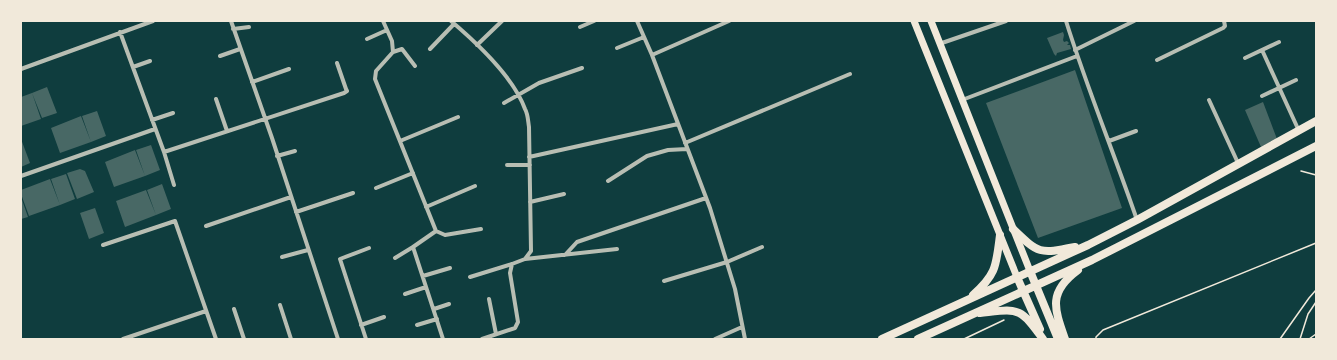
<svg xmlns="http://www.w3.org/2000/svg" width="1337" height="360" font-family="Manrope,sans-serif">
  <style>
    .building { fill: #486865 }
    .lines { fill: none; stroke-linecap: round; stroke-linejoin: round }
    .path { stroke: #f1e9da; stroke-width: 1.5 }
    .minor { stroke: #b8beb3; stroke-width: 4 }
    .secondary { stroke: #f1e9da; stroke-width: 7 }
    .primary { stroke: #f1e9da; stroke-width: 8 }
  </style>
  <rect width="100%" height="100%" fill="#0f3d3e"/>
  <path class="building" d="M1063 32 1064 35 1063 40 1064 42 1067 41 1069 43 1067 45H1070L1071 49 1057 53 1056 56 1054 54 1047 38Z
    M1075 70 1122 208 1038 238 986 103Z
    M47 87 57 113 42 118 32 93Z
    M32 93 41 119 21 126V97Z
    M1263 102 1277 139 1261 147 1245 110Z
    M97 111 106 136 91 142 82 116Z
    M81 116 91 142 60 153 51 128Z
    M21 139 30 163 21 167Z
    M151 145 160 170 145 176 136 150Z
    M135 150 145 176 114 187 105 162Z
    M80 169 85 171 94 192 77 199 67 173Z
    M66 174 75 199 60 205 51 179Z
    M50 179 60 205 29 216 21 194V190Z
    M162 184 171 209 156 215 147 190Z
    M146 190 156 215 125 227 116 201Z
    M21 197 28 217 21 219Z
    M95 208 104 233 89 239 80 213Z"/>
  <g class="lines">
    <path class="path" d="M1301 171 1316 175
      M964 339 1004 320
      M1096 339V337L1103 330 1316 243
      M1280 339 1309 298 1316 290
      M1300 339 1308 314 1316 302
      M1309 339 1316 334"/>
    <path class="minor" d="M231 21 272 138 338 339
      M383 21 392 41 393 52 376 71 375 79 436 231 413 247 443 339
      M451 21C477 43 513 76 525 109 528 114 528 121 529 127L531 251 525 259 512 264 510 273 518 322 515 328 482 339
      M637 21 652 55 710 208 735 289 745 339
      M1066 21C1087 88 1114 153 1137 220
      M580 27 594 21
      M233 29 249 27
      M120 32 164 152 344 93 347 91 346 89 337 63
      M367 39 387 30
      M939 44 1006 21
      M477 45 502 21
      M617 48 644 37
      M430 49 454 24
      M1075 50 1134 21
      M1262 50 1299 131
      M393 52 402 49 415 66
      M652 55 729 21
      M220 56 240 49
      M1245 58 1279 42
      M1157 60 1223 28 1225 26 1224 21
      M133 67 150 61
      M21 69 153 21
      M252 82 289 69
      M1262 96 1296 80
      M216 99 227 131
      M962 100 1077 56
      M1209 100 1238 163
      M504 103 539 83 582 68
      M152 120 173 113
      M400 141 458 117
      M1109 141 1136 131
      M685 143 850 74
      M164 152 174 185
      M277 156 295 151
      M529 157 678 124
      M507 165H530
      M21 176 155 129
      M608 181 647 156 668 150 687 149
      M376 188 413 173
      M530 202 564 194
      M426 207 475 186
      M296 212 353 193
      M206 226 291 197
      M436 231 445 235 481 229
      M103 245 175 221 216 339
      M565 255 577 242 706 198
      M282 257 308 250
      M395 258 413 247
      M525 259 617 249
      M423 276 450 268
      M470 277 512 264
      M664 281 727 262 762 247
      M405 294 426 287
      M489 299 496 334
      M280 305 291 339
      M234 309 244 339
      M434 309 449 304
      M361 325 384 317
      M417 325 437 319
      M123 339 206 311
      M366 339 340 259 369 248
      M715 339 742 327"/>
    <path class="secondary" d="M914 21 1017 277
      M931 21 1030 271"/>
    <path class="primary" d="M1013 229C1039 254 1039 254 1075 247
      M1030 271 1058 339
      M1017 277 1040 329
      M973 295C997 274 996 265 1000 235
      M980 313C1019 309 1019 306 1043 339
      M882 339 1088 245 1137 220 1316 121
      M918 339 1092 260 1316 146
      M1065 339C1054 308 1048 292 1078 270"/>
  </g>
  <rect width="1337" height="360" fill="none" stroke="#f1e9da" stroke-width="44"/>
</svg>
